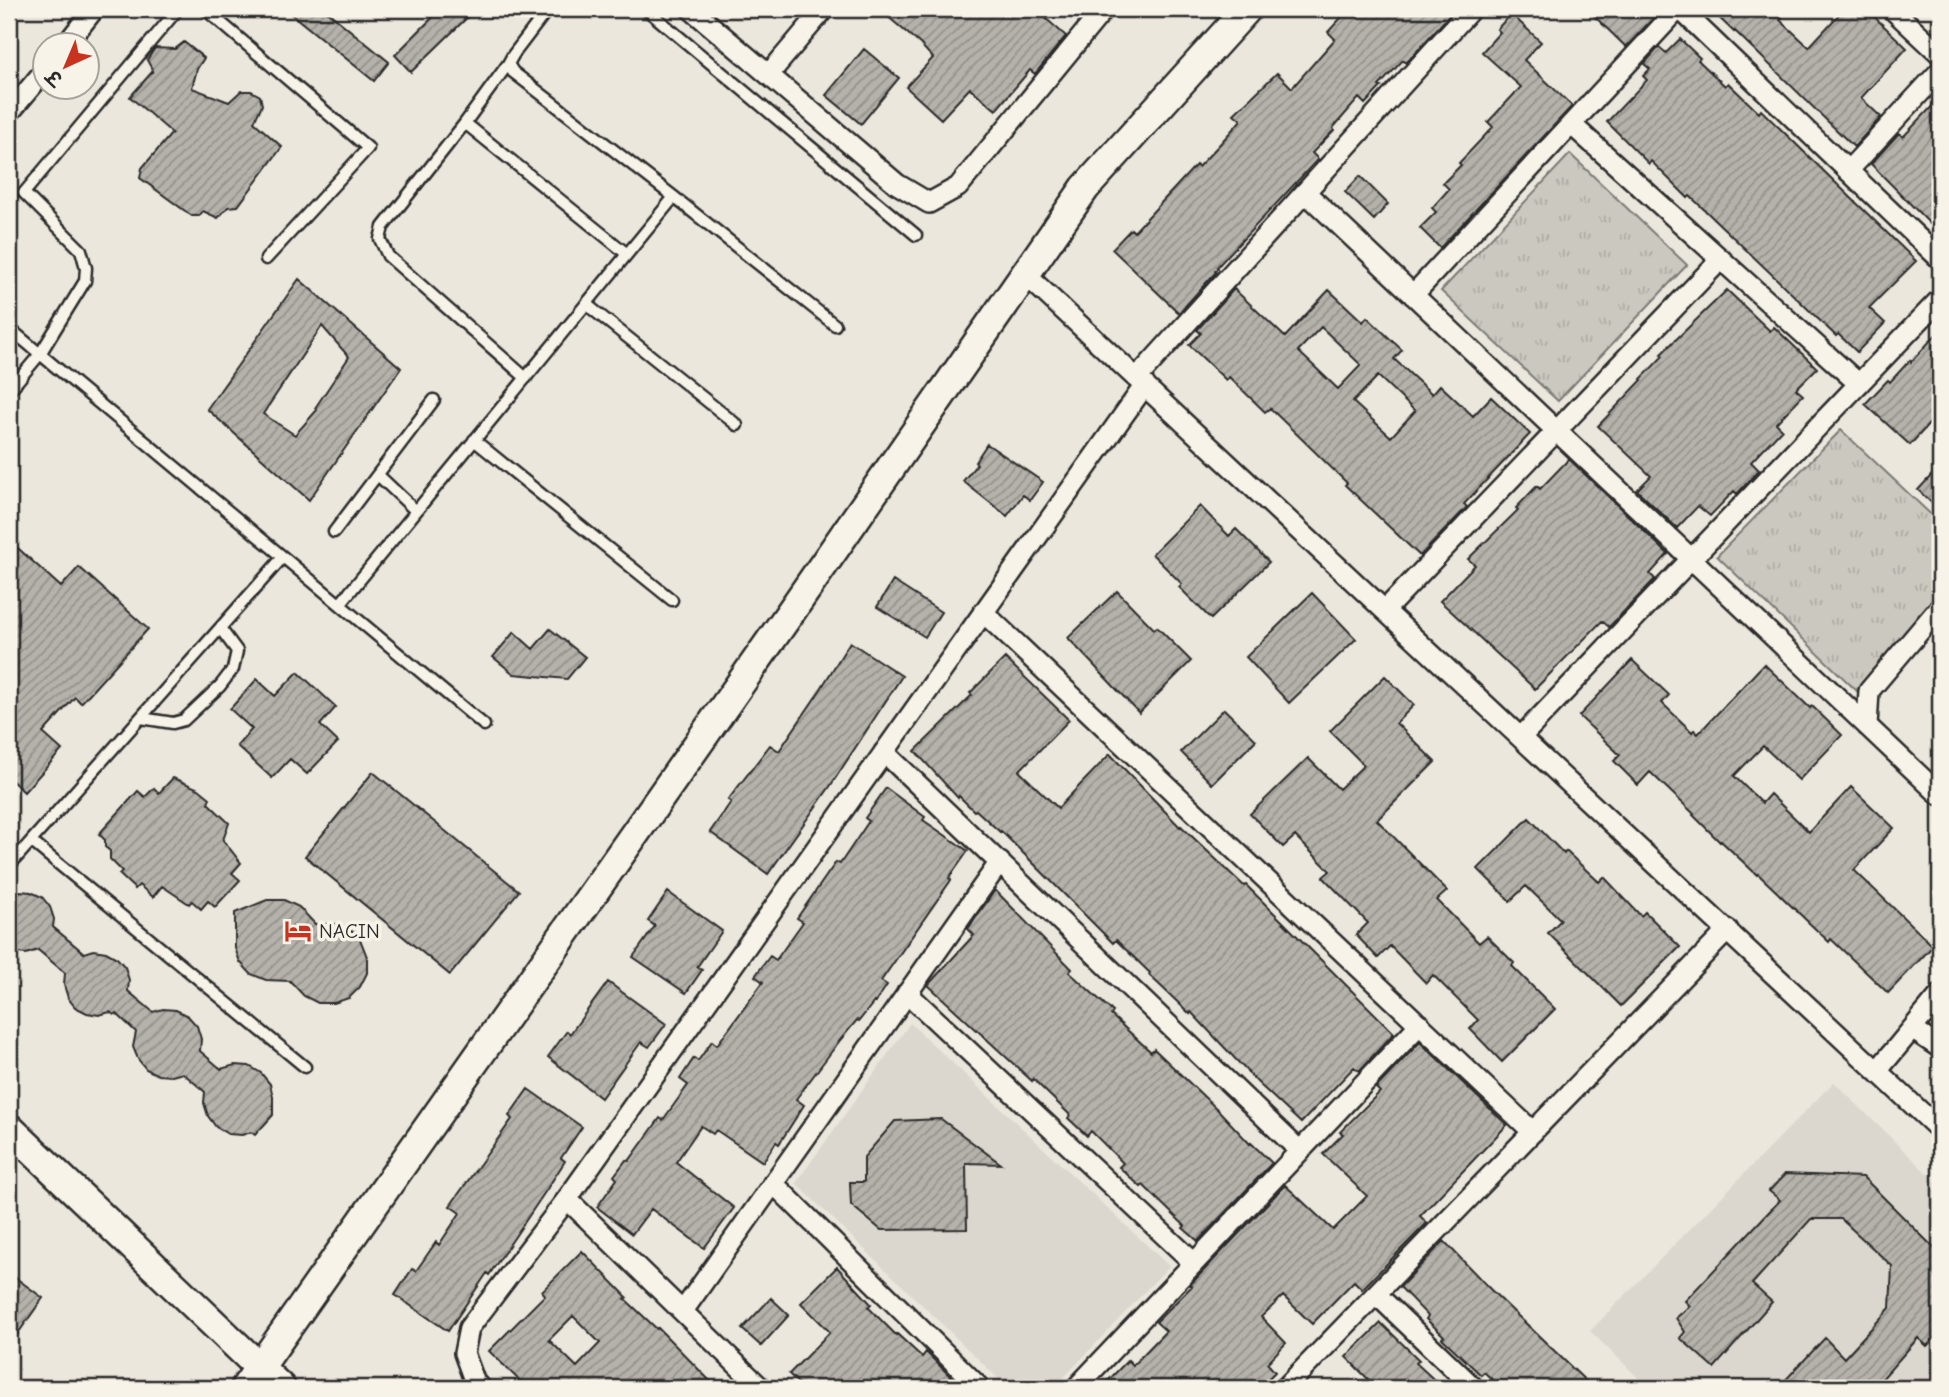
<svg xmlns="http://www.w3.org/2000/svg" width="1949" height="1397" font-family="'Comic Neue','Playpen Sans Deva',sans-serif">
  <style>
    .built { fill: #dbd7ce }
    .park { fill: url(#park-tufts); stroke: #7b7a75; stroke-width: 2 }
    .building { fill: url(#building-hatch); stroke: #2b2b2b; stroke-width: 2; fill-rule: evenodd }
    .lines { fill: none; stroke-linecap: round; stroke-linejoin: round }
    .lane-casing { stroke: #2b2b2b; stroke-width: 15 }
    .street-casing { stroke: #2b2b2b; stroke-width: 24 }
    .secondary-casing { stroke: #2b2b2b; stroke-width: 33 }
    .lane { stroke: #f7f3e8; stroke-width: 10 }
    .street { stroke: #f7f3e8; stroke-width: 19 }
    .secondary { stroke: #f7f3e8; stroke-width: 28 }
    .labels { text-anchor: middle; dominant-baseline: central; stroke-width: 7; stroke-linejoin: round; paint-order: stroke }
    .poi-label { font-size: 21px; fill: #2b2b2b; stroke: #f7f3e8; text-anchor: start }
  </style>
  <defs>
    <pattern id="park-tufts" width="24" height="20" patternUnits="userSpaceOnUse" patternTransform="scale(1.75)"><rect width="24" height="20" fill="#cbc8bf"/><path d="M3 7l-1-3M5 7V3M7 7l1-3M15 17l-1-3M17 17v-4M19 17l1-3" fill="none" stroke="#aeaca4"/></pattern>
    <pattern id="building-hatch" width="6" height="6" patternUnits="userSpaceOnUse" patternTransform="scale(1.75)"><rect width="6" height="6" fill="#b5b2ab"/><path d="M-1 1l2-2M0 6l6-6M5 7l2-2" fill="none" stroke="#93918b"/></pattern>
  </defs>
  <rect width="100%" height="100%" fill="#ebe7dd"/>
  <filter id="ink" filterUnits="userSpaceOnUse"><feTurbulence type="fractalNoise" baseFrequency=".0143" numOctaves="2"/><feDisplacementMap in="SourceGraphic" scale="14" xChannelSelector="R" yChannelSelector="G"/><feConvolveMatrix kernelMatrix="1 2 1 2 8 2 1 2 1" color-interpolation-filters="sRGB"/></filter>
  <g filter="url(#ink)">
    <path class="built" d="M910 1023 1169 1266 1054 1388H1008L796 1183Z
      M1834 1082 1940 1186V1388H1649L1590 1331Z"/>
    <path class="park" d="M1570 154 1687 265 1558 401 1441 291Z
      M1841 430 1940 523V602L1864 698 1717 556Z"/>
    <path class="building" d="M285 9H324L389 62 374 81Z
      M441 9H476L411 72 395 55Z
      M879 9H951L961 17 968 9H1035L1066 36 1035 74 1030 70 996 110 970 88 941 119 906 87 933 58 920 44Z
      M1349 9H1455L1406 63 1403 60 1379 86 1381 87 1365 104 1359 98 1333 128 1334 130 1312 153 1318 159 1217 267 1218 268 1215 271 1216 272 1179 313 1112 249 1131 229 1134 232 1196 165 1198 167 1218 146 1241 120 1234 114 1277 73 1292 88 1335 39 1328 32Z
      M1587 9H1662L1626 47Z
      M1710 9H1774L1782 18 1780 20 1809 47 1844 9H1866L1907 48 1861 98 1881 117 1854 147 1735 31 1734 32Z
      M1511 14 1541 42 1524 60 1572 106 1440 248 1420 228 1436 212 1432 208 1449 189 1443 183 1461 165 1459 163 1493 127 1488 122 1521 87 1482 52 1500 32 1497 29Z
      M1680 39 1700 58 1698 60 1725 86 1728 83 1759 113 1761 110 1916 261 1869 308 1885 323 1857 352 1838 334 1836 336 1690 196 1688 198 1651 161 1649 164 1607 122 1647 80 1643 76 1650 69 1644 64 1659 47 1666 53Z
      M184 42 204 58 197 69 192 88 229 102 241 91H251L260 96 262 105 254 122 282 147 238 206 228 207 218 218 203 211 199 216H192L140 178 142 168 172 133 130 97 153 71 147 60 155 48 175 49Z
      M864 49 899 78 861 124 826 95Z
      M1940 98V234L1871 164 1899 133 1903 137Z
      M1360 176 1388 204 1374 220 1345 192Z
      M299 279 401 368 309 500 207 409ZM322 326 349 357 315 408 317 410 295 435 263 414Z
      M1234 289 1285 337 1329 290 1363 322 1367 317 1402 350 1394 359 1432 394 1440 385 1473 416 1491 397 1530 434 1464 504 1467 507 1420 556 1345 485 1347 483 1270 408 1265 412 1229 377 1226 380 1189 345 1201 333 1197 330ZM1321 327 1361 365 1338 389 1298 351ZM1378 376 1415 411 1391 437 1353 402Z
      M1727 290 1770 331 1774 327 1817 368 1796 389 1803 395 1776 423 1782 429 1751 462 1759 470 1737 494 1734 491 1710 516 1698 506 1677 528 1637 490 1651 476 1598 426 1642 380 1641 379 1663 356 1661 354Z
      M1940 330V412L1910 445 1865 404 1888 380 1890 382 1910 360 1911 362Z
      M987 444 1043 482 1030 500 1023 495 1007 516 963 481 977 464 975 462Z
      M1569 459 1668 554 1650 574 1655 579 1609 627 1602 621 1535 689 1440 601 1475 565 1468 559 1518 510 1516 508 1537 486 1540 489Z
      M1940 466V511L1918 490Z
      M1200 506 1229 536 1236 529 1269 562 1211 619 1179 587 1182 584 1152 554Z
      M9 540 61 587 79 567 148 629 81 703 75 697 43 733 62 750 24 792 9 778Z
      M893 581 941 612 925 637 877 607Z
      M1117 591 1154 629 1157 627 1191 661 1139 713 1068 638Z
      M1312 593 1356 639 1289 703 1246 657Z
      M550 629 585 657 567 679 514 674 493 657 514 632 533 649Z
      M850 642 902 676 829 788 768 874 710 832 731 802 728 800 770 745 779 751 817 695Z
      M1005 658 1069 720 1019 771 1058 808 1110 754 1180 827 1181 826 1244 886 1246 885 1394 1033 1359 1071 1354 1067 1301 1123 1258 1083 1191 1012 1190 1014 1167 992 1149 975 1150 973 1116 940 1113 943 1001 831 1000 832 976 810 974 811 959 796 958 798 915 751 972 695 970 693Z
      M1632 660 1669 695 1662 703 1692 732 1694 730 1698 734 1764 664 1810 708 1812 706 1842 735 1799 780 1763 746 1734 776 1762 803 1770 794 1809 832 1851 787 1894 828 1854 870 1933 946 1888 993 1831 939 1829 942 1758 874 1757 875 1721 841 1720 842 1693 815 1694 814 1650 772 1638 785 1614 761 1620 755 1579 716Z
      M298 672 336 707 320 725 338 742 307 774 290 759 272 778 237 746 252 729 230 709 257 679 275 696Z
      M1385 676 1414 705 1396 723 1435 762 1377 820 1447 891 1437 900 1479 943 1487 936 1514 963 1512 966 1555 1009 1502 1062 1470 1029 1478 1020 1433 975 1426 983 1390 946 1378 958 1356 935 1368 923 1323 877 1330 871 1295 836 1283 847 1250 814 1308 758 1339 789 1364 765 1330 731Z
      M1224 709 1256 740 1212 784 1181 752Z
      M373 772 519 891 450 975 305 856Z
      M173 778 199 789 210 798 208 803 229 823 223 840 241 863 232 873 240 880 215 907 208 901 201 909 192 901 189 904 162 886 153 897 139 885 135 889 119 874 122 871 110 859V851L105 847V840L99 834 138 791 145 797 154 788 159 793Z
      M886 788 925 817 923 820 968 851 949 878 951 880 881 981 887 985 875 1003 874 1002 859 1021 857 1020 841 1039 796 1099 804 1105 779 1144 776 1142 763 1162 716 1130 713 1134 701 1126 676 1162 734 1208 704 1248 651 1209 632 1234 597 1207 617 1179 614 1176 626 1160 629 1161 660 1118 663 1120 688 1085 680 1079 694 1058 698 1061 712 1041 717 1045 763 982 755 976 770 956 776 960 803 922 797 918 836 862 840 864 869 821 865 818Z
      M1529 818 1564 854 1566 851 1599 882 1604 877 1641 916 1645 912 1680 947 1621 1006 1548 933 1561 920 1526 886 1510 901 1478 869Z
      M995 890 1072 969 1069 972 1113 1012 1111 1015 1151 1052 1154 1049 1220 1112 1250 1144 1251 1143 1272 1163 1198 1241 1183 1228 1185 1226 1143 1185 1141 1187 1119 1167 1123 1163 1091 1131 1087 1136 1068 1118 1070 1115 1033 1079 1032 1081 928 985 974 935 968 929Z
      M19 891 31 892 42 897 50 907 54 919 53 927 84 953 93 950 106 952 117 958 125 967 129 980 128 991 153 1012 163 1009 176 1010 188 1016 197 1026 201 1039 200 1051 221 1069 235 1065 249 1066 261 1073 270 1084 273 1097V1115L255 1135 251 1132 242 1135 228 1134 216 1127 208 1116 204 1103 205 1092 183 1073 172 1076 158 1075 146 1069 138 1059 133 1047 136 1032 116 1013 114 1015 110 1012 99 1015 87 1013 75 1007 68 998 64 985 65 973 38 950 26 954 9 952V894Z
      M668 892 722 931 697 967 702 970 686 993 633 957 655 926 648 921Z
      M267 900H284L299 907 315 924H336L358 934 367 957V973L360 987 349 998 334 1003H318L304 996 290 981 266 980 251 974 240 962 235 948V913Z
      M608 982 666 1024 649 1047 641 1042 601 1098 548 1057 567 1031 570 1034Z
      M1420 1042 1507 1125 1420 1216 1427 1223 1362 1289 1354 1281 1312 1324 1283 1296 1261 1317 1286 1343 1267 1363 1275 1372 1259 1388H1101L1128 1360 1133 1365 1166 1331 1156 1322 1192 1286 1190 1285 1285 1185 1333 1230 1367 1196 1323 1154 1343 1134 1340 1132 1380 1092 1376 1088Z
      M528 1089 582 1127 561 1158 565 1161 547 1189 489 1275 487 1273 448 1331 395 1295 412 1269 416 1271 436 1242 439 1245 460 1213 450 1206 512 1119 509 1116Z
      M941 1119 1001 1164 966 1163 967 1229 881 1230 851 1205 850 1182H864V1157L895 1121Z
      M1785 1174 1863 1177 1940 1254V1332L1927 1346 1918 1338 1874 1388H1778L1825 1338 1844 1358 1890 1308 1892 1266 1841 1219H1811L1752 1284 1772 1302 1714 1368 1680 1338 1685 1332 1676 1318 1690 1306 1685 1301 1780 1200 1769 1191Z
      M1444 1241 1490 1289 1593 1388H1501L1484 1372 1481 1375 1442 1338 1444 1336 1426 1319 1428 1316 1400 1287Z
      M582 1251 627 1297 625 1299 657 1329 658 1328 717 1388H527L489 1351 545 1295 542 1291ZM573 1316 600 1343 577 1367 549 1340Z
      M837 1267 871 1304 868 1307 896 1335 897 1334 922 1357 926 1352 962 1388H803L789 1374 830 1332 801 1303Z
      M9 1273 43 1298 9 1346Z
      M771 1298 789 1315 761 1346 742 1329Z
      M1381 1323 1419 1360 1416 1363 1443 1388H1377L1346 1357Z"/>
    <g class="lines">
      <g class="lane-casing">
        <path id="lane" d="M205 9 368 148 266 259
          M548 9 513 55 508 64 513 72 674 197 835 325
          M646 9 916 235
          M465 123 508 64
          M586 304 737 425
          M9 328 484 725
          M526 378 388 256 380 239 383 227 465 123 627 254
          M9 391 40 354 85 281 86 268 81 250 24 193 178 9
          M474 440 672 600
          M378 475 416 511
          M334 532 434 400
          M340 604 674 197
          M141 718 173 723 184 720 220 686 233 669 237 651 220 628
          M32 842 305 1067
          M9 866 283 557"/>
      </g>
      <g class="street-casing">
        <path id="street" d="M691 9 897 184 929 203 958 187 1104 9
          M1680 9 1940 259
          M1892 9 1940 54
          M65 46 94 9
          M769 74 824 9
          M9 113 46 69
          M1571 124 1859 384
          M1848 171 1940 71
          M1305 192 1940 795
          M1025 274 1940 1130
          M1413 295 1678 9
          M1137 378 1471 9
          M1385 610 1721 259
          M983 612 1533 1132
          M1867 726 1869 691 1940 607
          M1521 737 1940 299
          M884 752 1300 1151
          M907 993 1194 1263
          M1912 1029 1940 1048
          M1878 1070 1940 995
          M773 1183 980 1388
          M567 1199 761 1388
          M1376 1294 1474 1388
          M683 1311 1000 862
          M481 1388 475 1383 464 1353 469 1328 567 1199 1145 385
          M1076 1388 1420 1024
          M1285 1388 1728 930"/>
      </g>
      <g class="secondary-casing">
        <path id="secondary" d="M9 1128 281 1388
          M245 1388 783 623 1085 188 1247 9"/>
      </g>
      <use href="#lane" class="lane"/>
      <use href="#street" class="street"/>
      <use href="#secondary" class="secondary"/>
    </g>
  </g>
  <defs>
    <g id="hotel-bare" transform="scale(2.1)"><path d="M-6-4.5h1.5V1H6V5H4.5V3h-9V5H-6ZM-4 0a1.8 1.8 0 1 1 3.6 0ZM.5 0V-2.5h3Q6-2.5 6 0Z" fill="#c8321e" stroke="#f7f3e8" stroke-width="2.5" paint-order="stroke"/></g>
  </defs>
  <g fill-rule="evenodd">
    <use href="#hotel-bare" x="298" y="931"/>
  </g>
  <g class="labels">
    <g class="poi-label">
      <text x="319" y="931">NACIN</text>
    </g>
  </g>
  <rect width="1949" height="1397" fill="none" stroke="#f7f3e8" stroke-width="35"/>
  <rect x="18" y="18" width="1914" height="1362" fill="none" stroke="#2b2b2b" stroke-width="2.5" filter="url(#ink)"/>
  <g transform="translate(66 66) rotate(224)"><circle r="33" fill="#f7f3e8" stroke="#a5a39c" stroke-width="2"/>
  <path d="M0-5L12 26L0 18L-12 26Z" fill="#c8321e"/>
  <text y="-10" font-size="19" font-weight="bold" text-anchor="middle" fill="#2b2b2b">उ</text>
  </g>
</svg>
